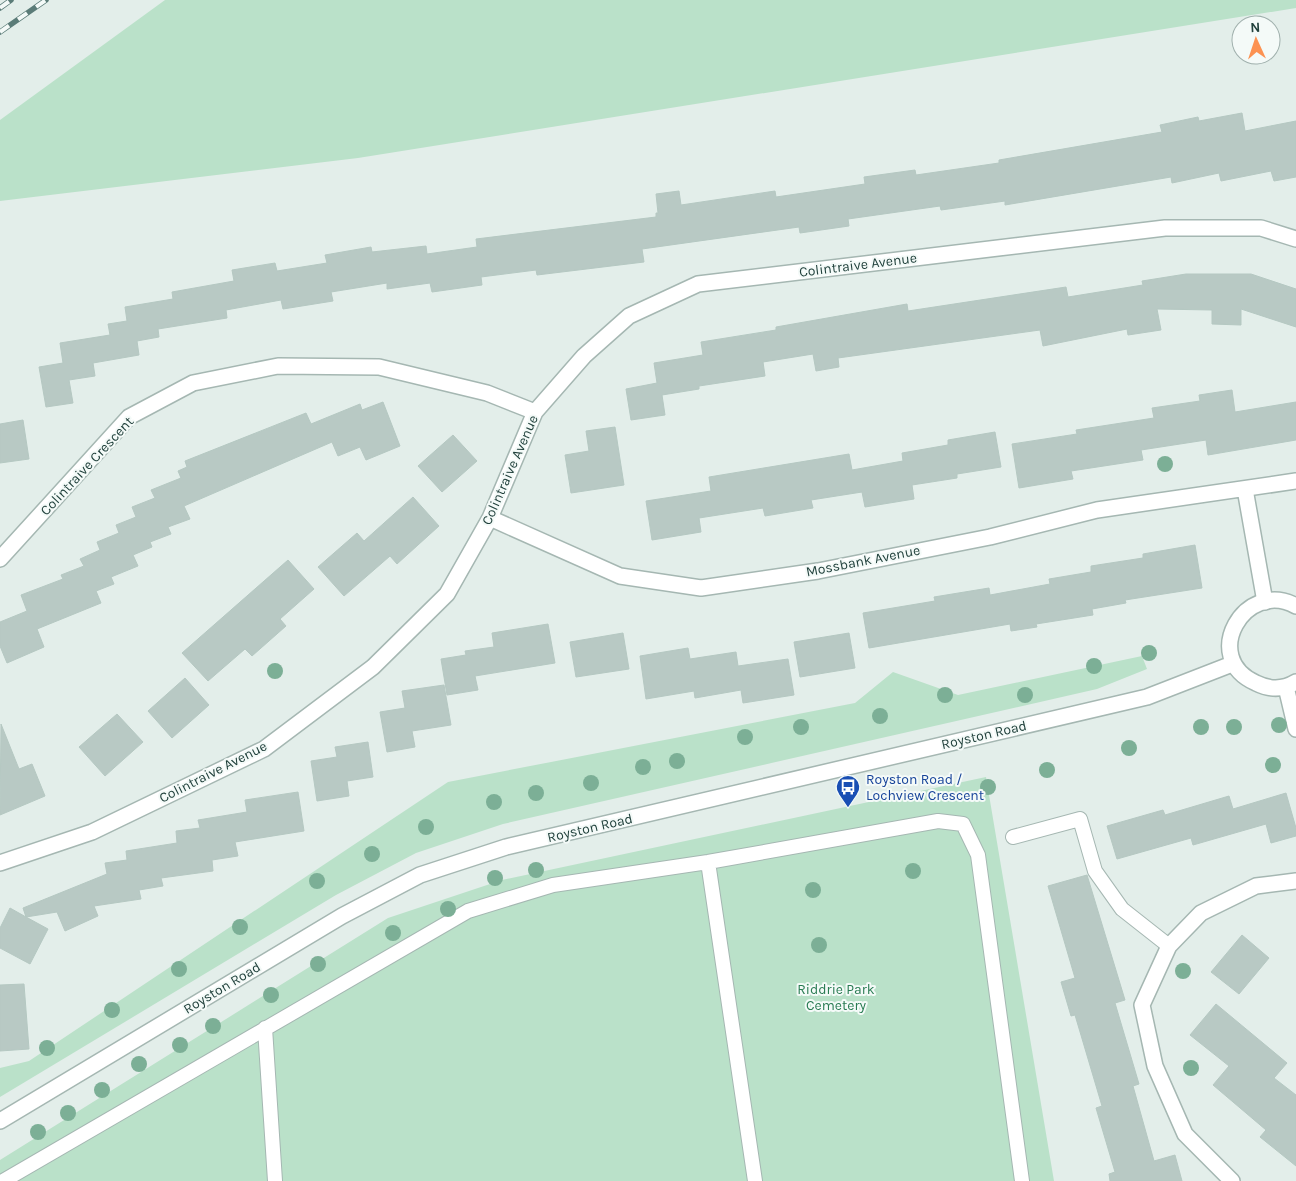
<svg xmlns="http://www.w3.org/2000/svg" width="1296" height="1181" font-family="Karla,sans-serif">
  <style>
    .green { fill: #bae1c9 }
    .building { fill: #b8c9c4; stroke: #b5c8c2 }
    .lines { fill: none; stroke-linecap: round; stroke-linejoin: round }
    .service-casing { stroke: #a5b7b2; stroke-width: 16 }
    .minor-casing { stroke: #a5b7b2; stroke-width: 18 }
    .tertiary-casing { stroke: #a5b7b2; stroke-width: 18 }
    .service { stroke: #fff; stroke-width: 14 }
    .minor { stroke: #fff; stroke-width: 15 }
    .tertiary { stroke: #fff; stroke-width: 15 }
    .rail-casing { stroke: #5b7c78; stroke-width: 5.5 }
    .rail { stroke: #f4faf8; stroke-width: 4; stroke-dasharray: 11; stroke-linecap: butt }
    .tree { fill: #7caf96 }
    .labels { text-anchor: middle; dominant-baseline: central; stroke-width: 4; stroke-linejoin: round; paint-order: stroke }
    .street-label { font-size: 14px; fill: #21413c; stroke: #f4faf8 }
    .transit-label { font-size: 14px; fill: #164399; stroke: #f4faf8; text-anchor: start }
    .park-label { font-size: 14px; fill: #287b52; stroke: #f4faf8 }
  </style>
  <rect width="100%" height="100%" fill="#e3eeea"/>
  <path class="green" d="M165 0H1296V8L358 158 0 201V120Z
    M1142 656 1147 669 1097 689 503 824 416 853 336 895 0 1097V1068L29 1061 448 782 855 703 893 672 958 695Z
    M986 777 1054 1181H0V1160L388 918 502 880Z"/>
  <path class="building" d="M1242 113 1245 131 1296 121V177L1274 181 1271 171 1221 181 1219 173 1172 183 1171 177 1005 205V201L941 210 940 206 848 219 849 226 800 233 799 227 642 249 644 262 537 275 536 270 481 277 482 285 432 292 430 283 387 289V283L331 292 333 301 283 309 281 300 226 310 227 318 158 329 159 337 137 341 139 355 93 363 95 376 69 380 73 403 46 407 39 367 63 363 60 343 110 335 108 324 127 321 125 307 173 299 172 292 234 281 232 270 275 263 277 271 327 263 325 255 371 247 372 252 426 246 427 254 477 247 476 239 656 217V213H658L656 194 679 191 681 205 775 191 776 197 865 184 864 177 915 170 916 175 999 163V160L1162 132 1160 125 1198 117 1199 121Z
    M1186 274H1251L1296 289V327L1241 309V325L1212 324V310L1157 309 1161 330 1128 335 1127 329 1043 346 1040 330 838 358 839 367 816 371 813 354 763 362 765 376 699 386V389L662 395 665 415 631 420 626 389 657 383 654 363 703 355 701 342 776 330V327L907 304 908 311 1066 287 1068 297 1143 285 1142 281Z
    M1232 390 1235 412 1296 402V440L1208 455 1206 440 1141 450 1143 460 1071 471 1073 479 1019 488 1012 444 1077 434 1076 430 1154 418 1152 408 1200 401 1199 395Z
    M383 402 400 446 366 460 360 447 338 456 332 442 184 506 190 519 168 527 171 534 150 542 152 547 133 555 138 566 111 577 114 584 96 591 101 603 37 629 44 647 7 663 0 646V622L27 611 21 595 63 579 61 575 84 566 80 559 100 550 97 542 119 533 116 525 136 517 132 507 155 498 151 490 181 478 178 471 187 467 185 461 306 413 311 424 360 404 362 410Z
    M23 420 29 459 0 463V424Z
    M615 427 624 485 571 493 565 455 589 451 586 431Z
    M995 432 1001 467 957 474V478L912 485 914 499 865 507 862 492 811 500 813 508 765 516 763 508 699 518 701 532 652 540 646 501 711 491 709 477 849 454 852 470 903 461 902 453 948 445V440Z
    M453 435 477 461 442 492 418 466Z
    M413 497 439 526 397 564 390 556 344 596 318 567 357 533 364 541Z
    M1195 545 1202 588 1125 600 1126 603 1092 609 1093 615 1036 624 1037 627 1011 631 1010 624 869 648 863 613 935 601 934 597 989 588 990 595 1050 584 1049 579 1091 572V566L1143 558V554Z
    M288 560 314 589 280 619 286 626 252 656 245 649 208 681 182 653Z
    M548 624 555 663 475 676 478 690 447 695 441 659 466 655 465 651 494 647 492 633Z
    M623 633 629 669 576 677 570 642Z
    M849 633 855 668 800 677 794 642Z
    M688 648 690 659 736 652 738 666 788 659 794 695 743 703 741 690 695 698 694 691 646 699 640 656Z
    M185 678 209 705 172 738 148 711Z
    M444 685 451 725 412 731 415 747 387 752 380 712 405 708 402 691Z
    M117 714 143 742 105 776 79 747Z
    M1 724 19 769 32 764 45 796 0 815Z
    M368 742 373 777 347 781 349 796 317 801 311 761 337 757 335 747Z
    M298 792 304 831 235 842 238 856 212 860 213 871 161 878 163 886 139 890 141 899 94 906 98 916 65 931 57 912 26 917 48 929 30 964 0 948V928L10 908 26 917 23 908 107 874 105 863 127 860 126 851 177 843 176 831 200 828 198 820 247 812 245 800Z
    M1286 793 1296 828V836L1271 843 1266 824 1193 845 1191 838 1117 859 1107 826 1163 810 1165 815 1229 796 1233 809Z
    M1087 875 1125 1000 1115 1003 1139 1084 1133 1086 1154 1161 1175 1155 1182 1181H1110L1109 1174 1115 1172 1096 1108 1102 1106 1075 1015 1071 1016 1061 982 1075 978 1048 886Z
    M1242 935 1269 958 1239 994 1211 972Z
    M24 984 29 1049 0 1051V985Z
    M1216 1004 1287 1063 1274 1078 1296 1095V1166L1260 1137 1266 1130 1213 1085 1229 1066 1190 1035Z"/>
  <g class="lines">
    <g class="service-casing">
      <path id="service" d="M1013 837 1080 819 1095 871 1122 909 1169 946
        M708 862 755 1181
        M265 1028 275 1181
        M3 1181 468 911 553 885 708 862 938 821 963 824 978 855 1022 1181"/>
    </g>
    <g class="minor-casing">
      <path id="minor" d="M1245 489 1265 602
        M490 518 620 576 701 588 818 571 990 537 1097 510 1296 481
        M0 559 129 417 193 383 278 366 379 367 487 393 535 412
        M1286 687 1296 729
        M0 863 92 832 264 749 373 667 447 594 490 518 535 412 584 356 629 316 698 284 1165 228H1261L1296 239
        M1232 1181 1185 1134 1155 1066 1142 1005 1169 946 1201 913 1256 886 1296 881"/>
    </g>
    <g class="tertiary-casing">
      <path id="tertiary" d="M1296 606C1245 578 1199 658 1256 683 1270 690 1283 690 1296 682
        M0 1121 342 916 420 875 506 847 1147 697 1232 664"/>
    </g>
    <use href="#service" class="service"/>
    <use href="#minor" class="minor"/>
    <use href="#tertiary" class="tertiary"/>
    <g class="rail-casing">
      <path id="rail" d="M0 8 11 0
        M0 32 46 0"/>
    </g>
    <use href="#rail" class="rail"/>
  </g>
  <g class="tree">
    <circle cx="1165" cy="464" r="8"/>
    <circle cx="1149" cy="653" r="8"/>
    <circle cx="1094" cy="666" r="8"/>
    <circle cx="275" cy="671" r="8"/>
    <circle cx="945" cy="695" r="8"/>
    <circle cx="1025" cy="695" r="8"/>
    <circle cx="880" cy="716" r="8"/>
    <circle cx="1279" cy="725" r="8"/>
    <circle cx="801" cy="727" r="8"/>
    <circle cx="1201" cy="727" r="8"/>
    <circle cx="1234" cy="727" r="8"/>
    <circle cx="745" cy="737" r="8"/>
    <circle cx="1129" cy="748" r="8"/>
    <circle cx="677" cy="761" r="8"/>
    <circle cx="1273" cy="765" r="8"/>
    <circle cx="643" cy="767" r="8"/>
    <circle cx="1047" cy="770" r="8"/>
    <circle cx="591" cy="783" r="8"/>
    <circle cx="988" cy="787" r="8"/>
    <circle cx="536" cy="793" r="8"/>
    <circle cx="494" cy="802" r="8"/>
    <circle cx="426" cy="827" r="8"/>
    <circle cx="372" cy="854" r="8"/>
    <circle cx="536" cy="870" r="8"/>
    <circle cx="913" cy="871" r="8"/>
    <circle cx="495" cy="878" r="8"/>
    <circle cx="317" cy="881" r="8"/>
    <circle cx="813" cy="890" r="8"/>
    <circle cx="448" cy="909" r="8"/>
    <circle cx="240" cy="927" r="8"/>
    <circle cx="393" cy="933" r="8"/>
    <circle cx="819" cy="945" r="8"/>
    <circle cx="318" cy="964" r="8"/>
    <circle cx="179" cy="969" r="8"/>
    <circle cx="1183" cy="971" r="8"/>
    <circle cx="271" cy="995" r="8"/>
    <circle cx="112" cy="1010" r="8"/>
    <circle cx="213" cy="1026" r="8"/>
    <circle cx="180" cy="1045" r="8"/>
    <circle cx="47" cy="1048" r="8"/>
    <circle cx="139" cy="1064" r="8"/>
    <circle cx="1191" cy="1068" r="8"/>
    <circle cx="102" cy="1090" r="8"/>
    <circle cx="68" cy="1113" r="8"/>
    <circle cx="38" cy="1132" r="8"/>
  </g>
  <defs>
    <g id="bus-pin" transform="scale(1.25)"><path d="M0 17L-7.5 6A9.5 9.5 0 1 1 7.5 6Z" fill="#1a4fb4" stroke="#f4faf8"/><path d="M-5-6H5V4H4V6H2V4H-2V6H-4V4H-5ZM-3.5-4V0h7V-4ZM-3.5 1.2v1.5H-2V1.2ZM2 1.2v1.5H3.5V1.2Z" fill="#fff"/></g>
  </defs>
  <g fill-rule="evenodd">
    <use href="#bus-pin" x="848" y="787"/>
  </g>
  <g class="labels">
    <g class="street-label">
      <text transform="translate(858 265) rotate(-7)">Colintraive Avenue</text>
      <text transform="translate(87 466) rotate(-47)">Colintraive Crescent</text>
      <text transform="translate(510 470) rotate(-66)">Colintraive Avenue</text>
      <text transform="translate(863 561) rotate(-11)">Mossbank Avenue</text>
      <text transform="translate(984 735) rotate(-13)">Royston Road</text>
      <text transform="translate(213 772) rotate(-27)">Colintraive Avenue</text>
      <text transform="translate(590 828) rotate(-13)">Royston Road</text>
      <text transform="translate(222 988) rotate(-31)">Royston Road</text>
    </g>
    <g class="transit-label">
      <text x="866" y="779">Royston Road /<tspan x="866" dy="16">Lochview Crescent</tspan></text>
    </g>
    <g class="park-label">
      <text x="836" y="989">Riddrie Park<tspan x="836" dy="16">Cemetery</tspan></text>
    </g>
  </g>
  <g transform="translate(1256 40) rotate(357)"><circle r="24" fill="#f4faf8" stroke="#a0b0ad"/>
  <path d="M0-4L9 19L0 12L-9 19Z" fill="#fc9252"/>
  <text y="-8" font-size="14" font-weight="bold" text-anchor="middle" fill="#21413c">N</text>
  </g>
</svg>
